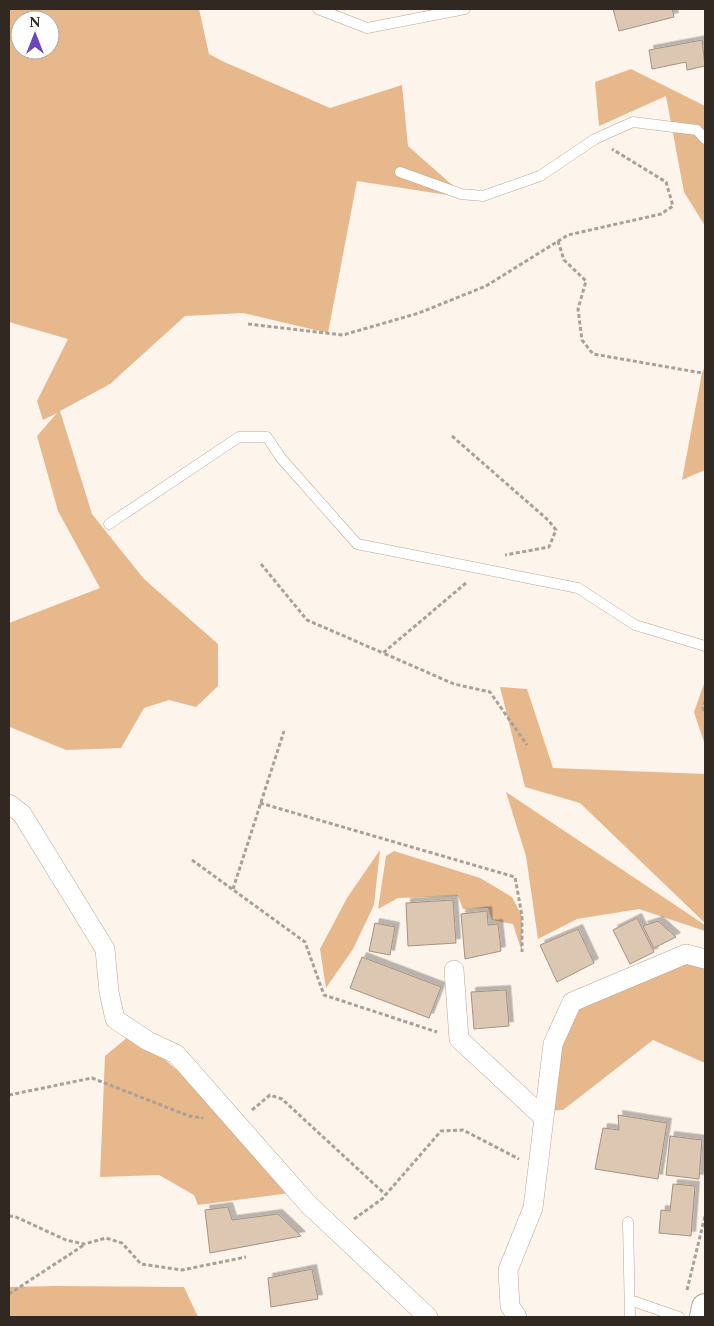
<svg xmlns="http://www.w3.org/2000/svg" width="714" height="1326" font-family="Spectral,serif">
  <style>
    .green { fill: #e6b88b; fill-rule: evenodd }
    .building { fill: #dcc7b3; stroke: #a6927f; filter: url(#shadow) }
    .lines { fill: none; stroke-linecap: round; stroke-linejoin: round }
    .lane-casing { stroke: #bba693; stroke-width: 11 }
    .street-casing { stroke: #bba693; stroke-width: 20 }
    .secondary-casing { stroke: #bba693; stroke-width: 28 }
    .path { stroke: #a9a199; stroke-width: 3; stroke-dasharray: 4 2.5; stroke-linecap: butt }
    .lane { stroke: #fff; stroke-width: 10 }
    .street { stroke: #fff; stroke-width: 19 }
    .secondary { stroke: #fff; stroke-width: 26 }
  </style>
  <defs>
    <filter id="shadow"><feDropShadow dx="4.5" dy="-4.5" stdDeviation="0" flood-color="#0004"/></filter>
  </defs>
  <rect width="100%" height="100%" fill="#fdf4ec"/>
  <path class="green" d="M9 9H199L209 54 222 61 330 108 402 85 408 146 467 198 357 181 328 333 243 313 185 316 110 384 60 411 92 514 144 579 218 644V686L196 707 169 700 144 708 121 748 66 750 10 727 9 722V623L100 588 58 511 37 436 57 413 43 420 37 401 68 339 9 322ZM20 20H50V50H20Z
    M631 69 705 106V226L684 192 666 96 599 126 595 82Z
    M705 366V470L682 480 702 373Z
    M705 681V745L694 712Z
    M500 687 527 689 553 768 705 774V923L580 803 525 787Z
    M506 792 705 925V931L639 909 577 919 538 939 526 856Z
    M380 850 374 905 353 949 326 988 320 949 347 898Z
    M394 851 480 878 512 897 522 916V952L513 924 492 920 488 908 463 909 458 896 398 898 378 909 386 856Z
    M686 954 705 960V1063L653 1040 563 1110 544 1111 572 1002Z
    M134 1032 241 1127 297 1192 198 1205 194 1195 159 1175 100 1177 105 1056Z
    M56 1286 184 1287 198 1317H9V1287Z"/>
  <path class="building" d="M613 9H672L674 17 619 31Z
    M702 40 705 66 687 70 686 62 652 69 649 50Z
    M453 900 456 943 408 946 406 903Z
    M487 911 488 925 498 924 501 951 465 959 461 914Z
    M637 918 654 952 630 964 613 930Z
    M658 921 676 937 654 948 643 926Z
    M375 923 395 927 390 955 369 951Z
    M578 929 594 963 557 982 540 945Z
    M362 957 441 987 429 1018 350 988Z
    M506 990 509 1026 474 1029 471 992Z
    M618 1115 667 1123 658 1179 595 1169 603 1128 619 1130Z
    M670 1136 702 1140 699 1179 666 1175Z
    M673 1184 695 1186 691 1236 659 1233 661 1210 670 1211Z
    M228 1207 232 1220 278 1214 301 1236 210 1253 205 1210Z
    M312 1269 318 1299 271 1307 268 1278Z"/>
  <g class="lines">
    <g class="lane-casing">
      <path id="lane" d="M318 9 367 28 465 9
        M400 172 461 194 483 196 540 176 595 139 633 122 697 130 705 139
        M109 524 239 437H267L281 458 357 544 578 588 635 625 705 646
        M628 1222 630 1317
        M630 1300 679 1317"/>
    </g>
    <g class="street-casing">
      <path id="street" d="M9 804 22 814 105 949 109 992 115 1019 148 1041 176 1054 308 1204 428 1317
        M454 970 459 1039 543 1117
        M517 1317 510 1306 508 1270 533 1208 553 1044 572 1002 686 954 705 959"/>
    </g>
    <g class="secondary-casing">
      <path id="secondary" d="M703 1317 705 1307"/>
    </g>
    <path class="path" d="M558 241 564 260 586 281 578 309 582 340 593 354 702 373
      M248 324 343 335 419 313 486 286 568 235 661 214 673 206 666 182 612 149
      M452 436 548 520 556 530 549 547 505 555
      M261 564 307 620 383 653
      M466 583 383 653 454 684 490 692 527 745
      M705 701 703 708 705 713
      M260 803 515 877 522 916V952
      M192 860 305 942 324 995 437 1032
      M233 889 284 731
      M9 1095 92 1078 189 1116 203 1118
      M252 1110 270 1095 282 1099 386 1195
      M9 1216 16 1217 66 1240 84 1244 106 1238 122 1243 141 1264 182 1270 246 1257
      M354 1219 382 1199 441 1131 463 1130 519 1159
      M687 1290 705 1216
      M9 1294 84 1245"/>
    <use href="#lane" class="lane"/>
    <use href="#street" class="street"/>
    <use href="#secondary" class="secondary"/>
  </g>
  <rect width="714" height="1326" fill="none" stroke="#302821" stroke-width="20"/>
  <g transform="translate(35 35)"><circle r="24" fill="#ffffff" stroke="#aca9a6"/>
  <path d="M0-4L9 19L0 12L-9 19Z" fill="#6e45be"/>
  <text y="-8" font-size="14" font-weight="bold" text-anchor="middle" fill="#302821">N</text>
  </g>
</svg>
